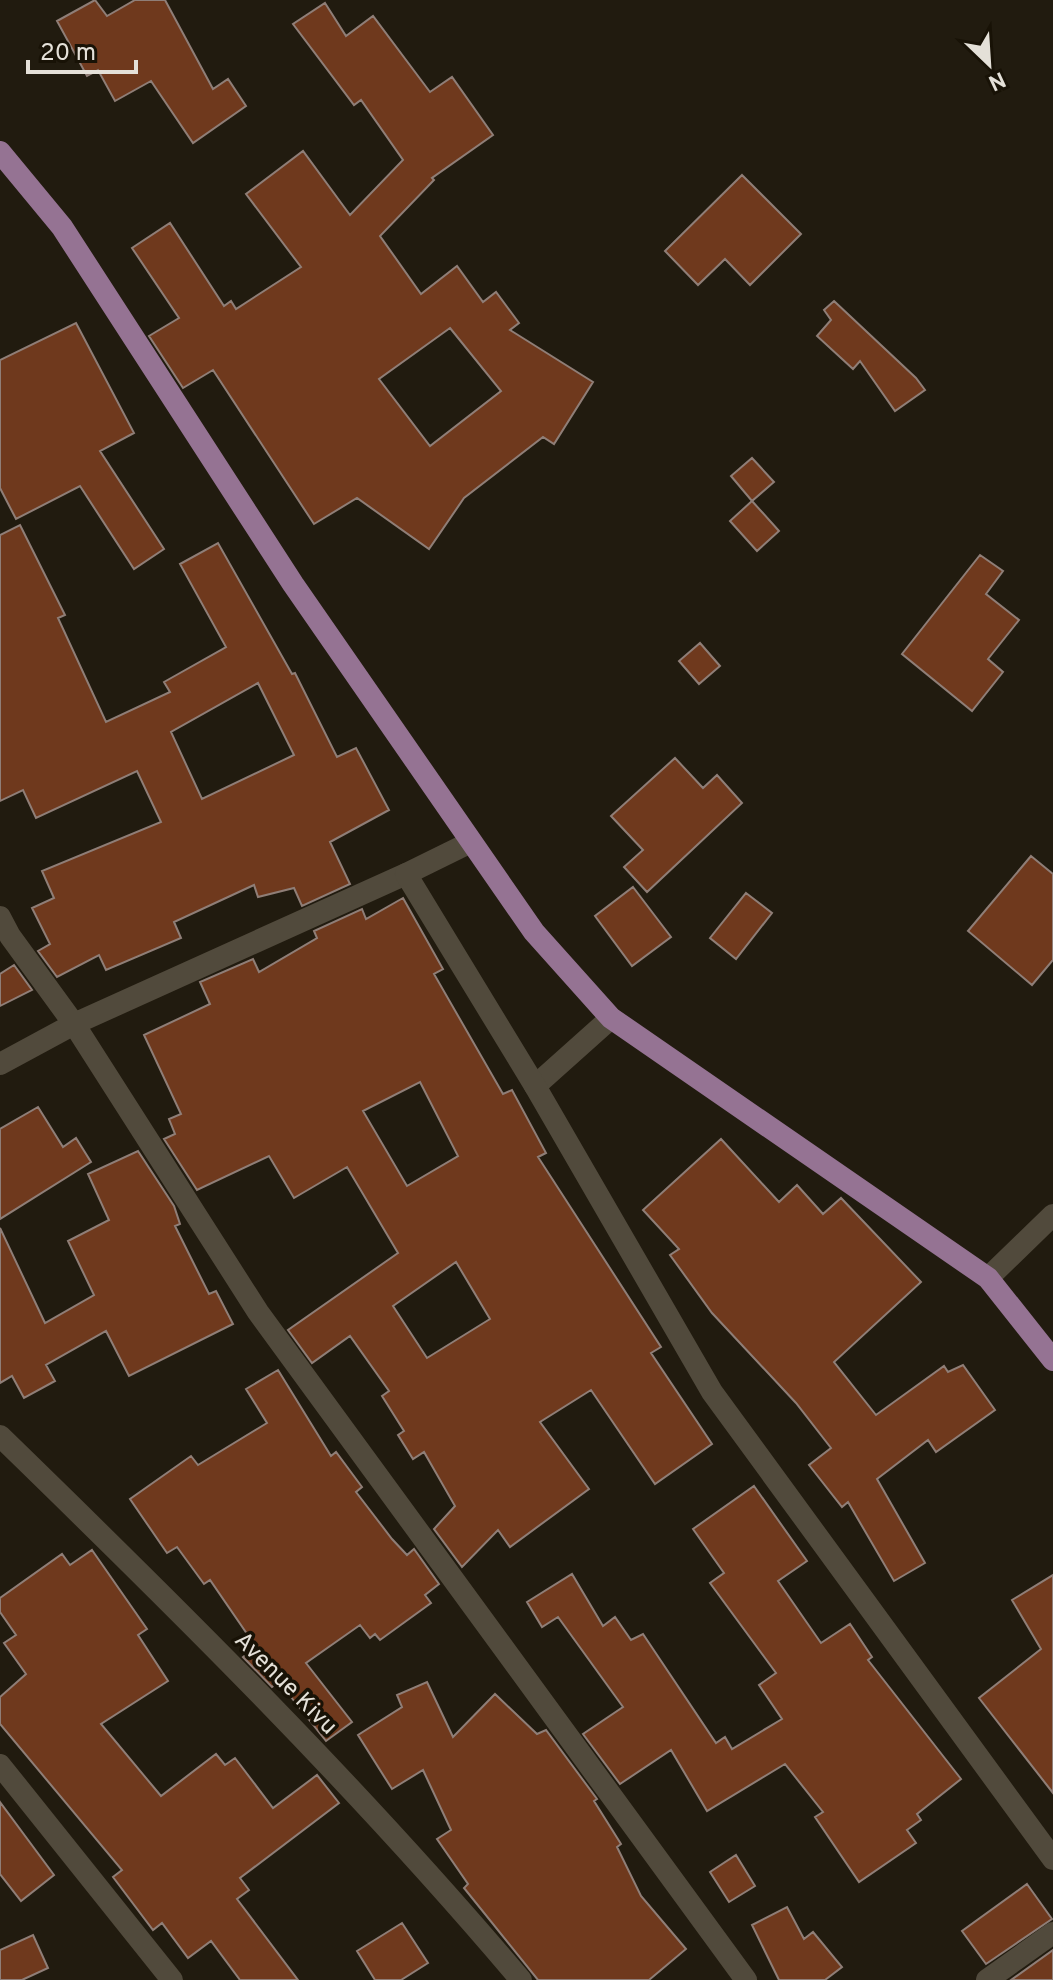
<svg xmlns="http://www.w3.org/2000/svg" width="1053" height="1980" font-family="Overpass,sans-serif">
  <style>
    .building { fill: #6f391d; stroke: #8f7e77; stroke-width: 2; fill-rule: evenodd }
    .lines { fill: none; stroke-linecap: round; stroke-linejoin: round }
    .minor { stroke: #514a3c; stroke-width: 22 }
    .tertiary { stroke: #514a3c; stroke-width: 22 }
    .primary { stroke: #957393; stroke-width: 22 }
    .labels { text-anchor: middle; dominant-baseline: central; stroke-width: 7; stroke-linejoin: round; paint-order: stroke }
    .street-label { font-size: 24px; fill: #e4e0d8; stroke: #181206 }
  </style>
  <rect width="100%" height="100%" fill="#211b0f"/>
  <path class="building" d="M95 0 107 16 135 0H165L213 89 228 79 246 106 193 143 151 81 115 101 98 70 87 76 57 21Z
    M325 3 346 36 373 16 430 92 452 77 493 135 432 178 434 180 380 236 421 294 457 266 483 302 496 292 519 323 510 330 593 382 554 444 543 437 464 498 429 549 357 498 314 524 213 370 183 388 149 336 179 318 132 248 170 223 224 306 231 301 236 309 301 267 246 194 303 151 350 215 403 160 361 100 354 105 293 24ZM450 328 501 391 430 446 379 379Z
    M742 175 801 234 750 285 725 259 698 285 665 251Z
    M834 301 916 378 925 390 895 411 860 361 853 369 817 336 831 320 824 310Z
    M76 323 134 433 100 451 164 549 134 569 80 486 16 519 0 488V360Z
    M752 458 774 482 752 501 731 476Z
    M752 501 779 531 757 551 730 521Z
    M20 525 65 615 58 618 106 722 170 692 164 682 226 647 180 564 218 543 292 674 295 673 337 757 356 748 389 810 330 842 350 884 302 906 294 888 258 897 254 885 174 922 181 938 106 970 99 955 57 977 38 951 50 944 32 908 54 898 42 871 161 822 137 771 36 818 23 790 0 801V535ZM258 683 294 755 202 799 171 732Z
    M980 555 1003 571 986 594 1019 620 988 659 1003 672 972 711 902 654Z
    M700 643 720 666 699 684 679 661Z
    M675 758 703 788 717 775 742 803 647 892 624 867 643 850 611 816Z
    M1031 856 1053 874V960L1032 985 968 931Z
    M633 887 671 937 632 966 595 916Z
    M746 893 772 913 736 959 710 938Z
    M403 898 443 969 434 974 503 1094 512 1090 546 1153 538 1157 661 1347 651 1353 712 1444 655 1484 591 1390 540 1422 589 1489 510 1547 498 1530 462 1567 434 1529 455 1506 424 1452 413 1459 398 1435 404 1431 382 1396 389 1391 350 1336 312 1363 288 1330 398 1253 347 1167 294 1198 269 1156 197 1190 164 1139 175 1134 169 1119 181 1114 144 1035 210 1004 200 982 253 959 259 972 317 938 314 931 362 909 366 919ZM420 1082 458 1156 407 1186 363 1111ZM456 1262 490 1319 427 1358 393 1306Z
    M14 965 32 990 0 1006V974Z
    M38 1107 63 1147 76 1138 91 1162 0 1219V1129Z
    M721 1139 779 1202 797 1185 823 1214 841 1198 921 1282 834 1362 876 1415 944 1366 948 1372 963 1365 995 1410 936 1452 928 1440 877 1479 925 1563 894 1581 848 1502 842 1507 809 1465 831 1448 796 1403 712 1313 670 1255 679 1249 643 1210Z
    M138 1151 174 1206 180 1224 175 1226 209 1294 216 1291 233 1324 129 1376 106 1331 46 1365 55 1381 24 1398 12 1376 0 1383V1228L45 1323 94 1295 68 1241 109 1220 88 1174Z
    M278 1370 331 1456 336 1452 362 1487 356 1492 392 1539 407 1555 414 1549 439 1584 425 1595 431 1603 380 1640 375 1634 370 1638 360 1625 306 1663 352 1722 326 1741 279 1682 272 1687 243 1657 256 1647 210 1580 204 1584 177 1547 167 1553 130 1499 191 1456 198 1465 267 1423 246 1389Z
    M754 1486 807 1561 778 1581 821 1643 850 1624 872 1657 868 1660 961 1779 917 1814 921 1820 907 1830 916 1843 859 1882 815 1817 823 1812 785 1764 707 1811 671 1750 620 1784 583 1734 623 1707 558 1617 542 1627 527 1602 572 1574 603 1626 615 1617 631 1640 643 1634 716 1743 725 1737 732 1749 782 1719 759 1685 776 1673 710 1583 724 1573 693 1529Z
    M92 1550 147 1629 138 1635 168 1681 101 1724 161 1796 216 1754 225 1765 235 1758 273 1808 317 1775 339 1803 240 1878 249 1890 237 1899 298 1980H240L211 1941 188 1958 162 1923 153 1930 113 1877 122 1870 0 1724V1697L26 1674 4 1643 16 1635 0 1612V1598L62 1554 70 1565Z
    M1053 1575V1793L979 1698 1041 1649 1012 1600Z
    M427 1682 453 1737 495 1694 537 1734 546 1730 597 1799 594 1801 621 1844 617 1847 641 1896 686 1949 649 1980H538L464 1888 468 1884 437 1839 451 1830 423 1770 392 1789 358 1735 402 1707 397 1695Z
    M0 1802 54 1875 21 1901 0 1874Z
    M736 1855 755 1886 729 1902 710 1872Z
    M1027 1884 1052 1919 986 1964 962 1931Z
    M787 1907 804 1939 813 1932 842 1967 825 1980H779L752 1925Z
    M402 1923 428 1963 401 1980H375L357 1951Z
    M33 1935 48 1968 22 1980H0V1950Z
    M1053 1950V1980H1011Z"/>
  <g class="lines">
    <path class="minor" d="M0 917 10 936 74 1024 258 1312 746 1980
      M0 1064 74 1024 406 874
      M535 1086 611 1018
      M0 1436C180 1611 359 1788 521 1980
      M0 1765 172 1980
      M987 1980 1053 1933"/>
    <path class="tertiary" d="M471 842 406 874 535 1086 712 1392 1053 1859
      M988 1278 1053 1215"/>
    <path class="primary" d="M0 152 62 227 293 584 534 932 611 1018 988 1278 1053 1360"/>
  </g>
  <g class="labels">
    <g class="street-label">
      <text transform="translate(285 1684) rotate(45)">Avenue Kivu</text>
    </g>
  </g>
  <g transform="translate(989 64) rotate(155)" stroke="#181206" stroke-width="6" paint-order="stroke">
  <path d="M0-6L14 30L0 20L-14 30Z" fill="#e4e0d8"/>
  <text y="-12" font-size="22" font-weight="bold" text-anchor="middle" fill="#e4e0d8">N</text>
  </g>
  <path d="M28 60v12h108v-12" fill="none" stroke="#e4e0d8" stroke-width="4"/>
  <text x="40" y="60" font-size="24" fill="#e4e0d8" stroke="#181206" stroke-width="6" paint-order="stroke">20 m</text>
</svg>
